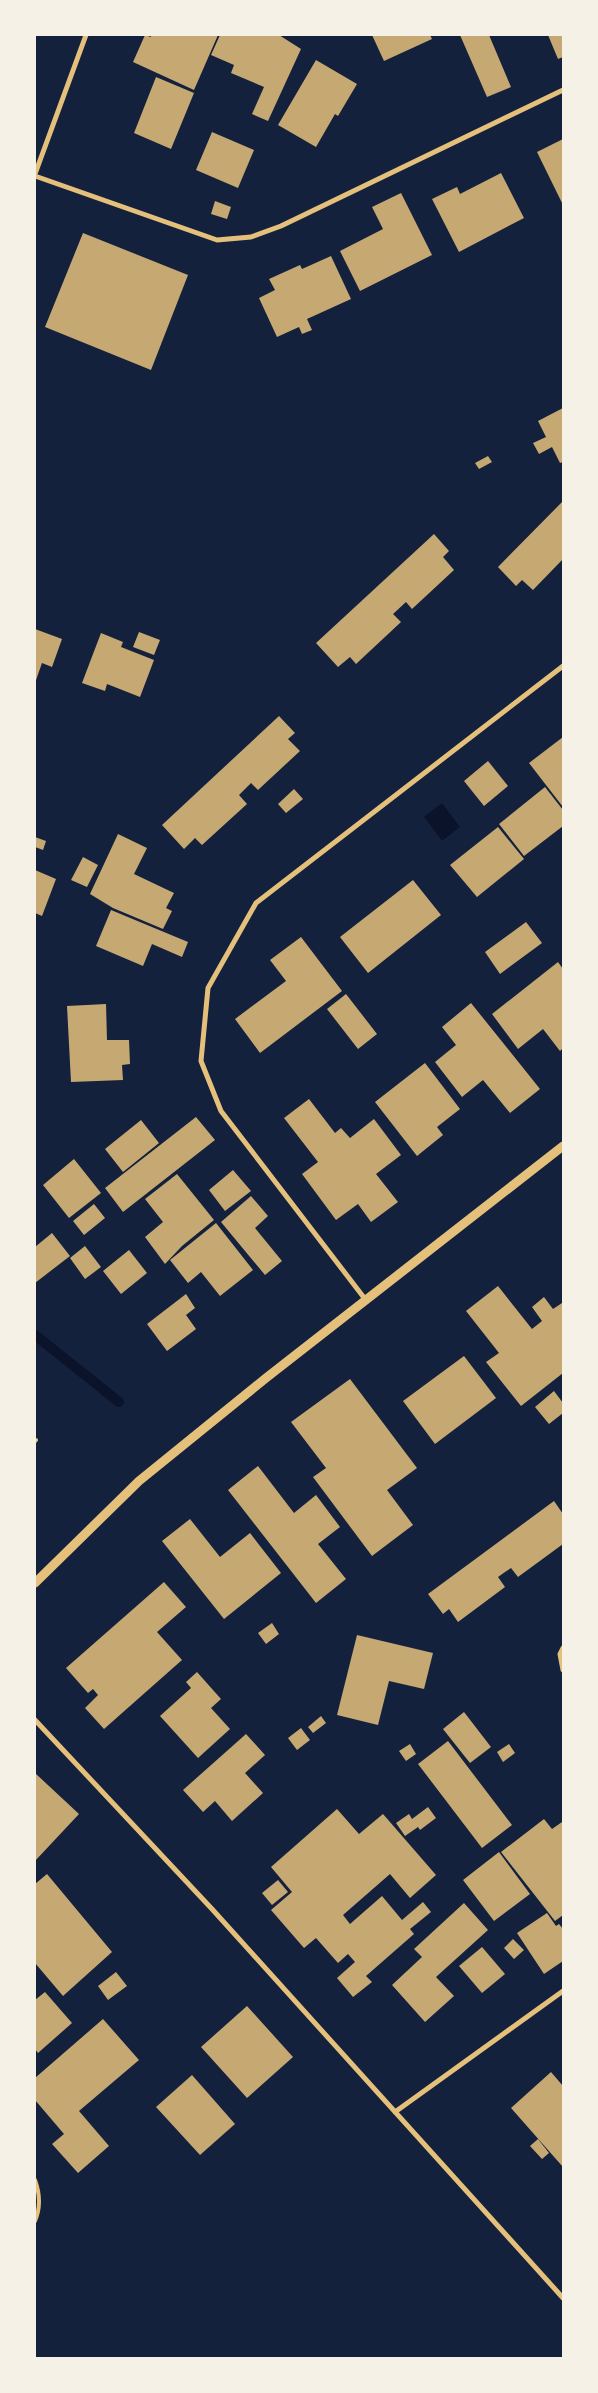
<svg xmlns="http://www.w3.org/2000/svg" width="598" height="2393" font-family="'Space Grotesk',sans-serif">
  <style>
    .water { fill: #0b132b }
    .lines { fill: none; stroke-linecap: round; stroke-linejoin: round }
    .stream { stroke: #0b132b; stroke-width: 10 }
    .building { fill: #c6a872 }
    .service { stroke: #e5c07b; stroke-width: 4 }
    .minor { stroke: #e5c07b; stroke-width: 5 }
    .tertiary { stroke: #e5c07b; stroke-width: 9 }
  </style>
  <rect width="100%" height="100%" fill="#14213d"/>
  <path class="water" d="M442 803 460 827 442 841 424 817Z"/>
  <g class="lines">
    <path class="stream" d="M35 1335 119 1402"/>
  </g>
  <path class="building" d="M145 35 151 37V35H218L194 90 133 62Z
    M220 35H279L301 49 268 121 252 114 264 87 231 73 234 65 211 55Z
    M372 35H430L432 39 384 61Z
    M460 35H489L511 87 487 97Z
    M548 35H563V57L558 59Z
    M316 60 357 84 338 116 335 114 316 147 278 125Z
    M156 77 194 93 171 149 134 133Z
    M212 132 254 150 238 188 196 170Z
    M563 139V205L537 152Z
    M501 173 524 218 459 252 432 199 457 187 460 194Z
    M401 193 432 255 360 291 340 251 383 229 372 207Z
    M215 201 231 207 227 219 211 214Z
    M83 233 188 275 151 370 45 327Z
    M331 256 351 299 307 319 312 330 302 334 299 327 277 337 259 298 275 290 269 279 300 265 302 269Z
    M563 408V462L560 463 552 447 539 454 533 443 546 437 538 421Z
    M488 456 492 462 479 469 475 463Z
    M563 501V559L533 590 522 580 516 586 498 567Z
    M434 534 449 551 443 557 454 570 412 609 406 602 393 614 401 622 356 664 350 657 338 667 316 643Z
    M35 629 62 639 52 667 42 663 35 683Z
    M139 632 160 640 154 655 133 647Z
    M101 633 123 642 121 647 154 660 140 697 107 684 105 691 82 683Z
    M279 716 295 733 288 739 300 751 258 790 251 783 239 795 247 804 202 845 195 838 184 849 162 825Z
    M563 737V807L529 763Z
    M488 761 508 786 484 806 464 781Z
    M545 787 563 810V826L524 856 499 824Z
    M294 789 303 799 286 813 278 804Z
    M498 827 524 859 477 897 450 865Z
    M118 834 147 848 134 874 174 893 166 908 172 911 163 929 113 908 90 894Z
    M35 837 46 841 43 850 35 847Z
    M83 857 98 865 87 887 71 880Z
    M35 870 56 879 42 916 35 913Z
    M413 880 441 915 368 973 340 937Z
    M111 910 188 942 182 957 152 944 143 966 96 946Z
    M526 922 542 943 500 974 485 952Z
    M301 937 342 991 260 1053 235 1019 286 981 270 960Z
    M558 962 563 969V1048L560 1051 543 1029 518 1049 492 1014Z
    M346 994 377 1034 358 1049 327 1009Z
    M471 1003 540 1089 510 1113 483 1080 462 1097 435 1062 456 1045 442 1027Z
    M106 1004 107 1040H129L130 1064 122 1065 123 1080 71 1082 67 1006Z
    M425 1063 460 1109 437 1127 443 1135 417 1156 375 1102Z
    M309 1099 335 1133 341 1128 350 1138 374 1119 401 1155 376 1174 398 1202 371 1222 358 1204 336 1220 302 1174 318 1162 284 1118Z
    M196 1117 215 1140 123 1212 105 1188Z
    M141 1120 159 1143 123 1172 105 1149Z
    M74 1159 101 1193 69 1218 43 1185Z
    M233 1170 251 1191 225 1211 209 1190Z
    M177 1174 214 1220 182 1246 165 1264 145 1237 163 1222 145 1199Z
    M251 1196 268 1216 255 1228 282 1261 265 1275 221 1222Z
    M94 1204 105 1218 84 1235 73 1221Z
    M216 1223 253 1270 220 1296 201 1272 188 1283 170 1260Z
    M52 1233 70 1256 35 1283V1247Z
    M85 1246 101 1267 85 1279 70 1258Z
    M129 1250 147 1273 121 1294 103 1271Z
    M498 1286 532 1329 542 1321 532 1307 544 1297 553 1309 562 1303 563 1304V1373L521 1406 486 1362 499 1353 466 1311Z
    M186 1294 195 1308 186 1315 196 1329 167 1351 147 1324Z
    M464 1356 496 1398 435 1444 403 1401Z
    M350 1379 417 1468 387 1490 413 1525 372 1556 313 1477 326 1468 291 1422Z
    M554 1391 563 1403V1413L549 1424 535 1407Z
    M258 1466 294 1513 316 1495 340 1527 318 1544 346 1579 316 1603 228 1490Z
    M554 1501 563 1514V1544L518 1577 511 1568 505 1572 498 1577 505 1587 458 1622 449 1609 443 1614 428 1594Z
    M190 1519 220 1557 250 1533 281 1573 224 1619 162 1541Z
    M164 1582 186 1607 157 1632 182 1660 104 1729 85 1708 98 1695 93 1689 88 1693 66 1668Z
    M272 1623 279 1634 266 1644 258 1633Z
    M357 1635 433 1653 424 1689 389 1681 378 1725 337 1715Z
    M197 1672 221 1699 211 1708 230 1729 198 1758 160 1716 191 1688 186 1682Z
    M464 1712 491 1747 470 1763 443 1729Z
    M321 1716 326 1723 313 1733 308 1727Z
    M301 1728 310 1740 297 1750 288 1738Z
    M246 1734 265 1755 245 1773 263 1793 232 1821 215 1801 203 1812 183 1790Z
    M448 1741 512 1825 482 1848 418 1764Z
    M410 1744 416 1754 406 1761 399 1751Z
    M509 1744 515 1753 503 1762 497 1752Z
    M35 1773 79 1814 35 1861Z
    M428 1807 436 1818 420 1830 418 1827 405 1836 396 1823 409 1814 412 1819Z
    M337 1809 359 1834 383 1814 436 1875 410 1898 390 1874 343 1915 350 1924 382 1896 402 1920 423 1902 431 1912 410 1929 414 1934 366 1976 372 1982 353 1997 337 1978 355 1962 348 1954 338 1963 316 1938 304 1948 271 1910 292 1892 271 1867Z
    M544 1819 552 1829 562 1822 563 1824V1915L555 1921 501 1852Z
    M499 1852 530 1894 494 1921 463 1880Z
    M47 1874 112 1952 63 1996 35 1963V1884Z
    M278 1880 288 1892 272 1905 262 1893Z
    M464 1903 488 1930 436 1977 454 1996 425 2022 392 1985 422 1957 414 1949Z
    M547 1913 556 1926 559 1924 563 1929V1961L544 1974 517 1933Z
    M513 1939 524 1950 514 1959 504 1948Z
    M482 1947 505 1974 482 1993 459 1966Z
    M116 1972 127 1986 108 2000 98 1986Z
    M45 1992 72 2023 38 2053 35 2049V2000Z
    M247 2006 293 2057 247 2098 201 2047Z
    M103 2019 139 2060 79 2111 109 2146 78 2173 52 2144 64 2134 35 2100V2078Z
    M551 2072 563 2086V2167L511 2108Z
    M192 2075 235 2124 200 2155 156 2107Z
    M538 2139 549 2153 542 2159 530 2146Z"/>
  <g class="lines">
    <path class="service" d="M35 1441 36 1440
      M35 2180C40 2194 41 2207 35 2221"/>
    <path class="minor" d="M35 174 86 35
      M35 176 217 240 251 237 281 226 563 90
      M365 1299 221 1111 201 1061 208 988 256 903 563 666
      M563 1648 560 1654 563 1670
      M35 1720 212 1909 563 2298
      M395 2112 563 1991"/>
    <path class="tertiary" d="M35 1583 139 1481 266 1378 563 1146"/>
  </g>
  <rect width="598" height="2393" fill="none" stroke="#f6f1e7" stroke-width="72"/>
</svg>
